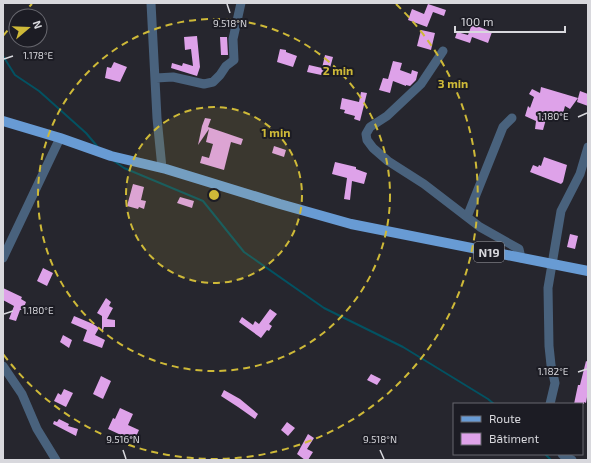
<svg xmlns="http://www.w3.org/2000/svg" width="591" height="463" font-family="'Exo 2',sans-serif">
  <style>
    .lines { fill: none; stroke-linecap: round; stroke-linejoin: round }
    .stream { stroke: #035262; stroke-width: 2 }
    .building { fill: #dea2e9 }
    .minor { stroke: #49627d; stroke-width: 9 }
    .major { stroke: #689bd4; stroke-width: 10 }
    .ticks { fill: none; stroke: #d8d8dd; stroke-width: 1.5 }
    .ring { fill: none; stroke: #ceb938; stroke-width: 2; stroke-dasharray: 7 5 }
    .labels { text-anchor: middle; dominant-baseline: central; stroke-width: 4; stroke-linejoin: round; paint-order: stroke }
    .shield { fill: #1c1c24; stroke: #a0a0a6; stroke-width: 1 }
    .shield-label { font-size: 12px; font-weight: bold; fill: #d8d8dd }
    .ticks-label { font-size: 10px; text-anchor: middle; fill: #d8d8dd; stroke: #1c1c24; stroke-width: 4; stroke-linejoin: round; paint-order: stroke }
    .centre { fill: #ceb938; stroke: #1c1c24; stroke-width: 2 }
    .ring-label { font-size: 12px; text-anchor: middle; font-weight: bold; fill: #ceb938; stroke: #1c1c24; stroke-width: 4; stroke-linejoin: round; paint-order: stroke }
  </style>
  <rect width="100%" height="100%" fill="#26262e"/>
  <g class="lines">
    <path class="stream" d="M3 56 15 75 39 91 86 133 97 146
      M114 161 124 168 203 201 244 252 324 308 403 347 488 399 494 404
      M545 454 551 460"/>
  </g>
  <path class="building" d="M428 4 446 10 444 16 433 12 427 27 408 20 412 9 424 14Z
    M472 24 492 32 488 43 472 37 470 43 455 38 457 32 468 35Z
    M421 30 435 33 431 50 417 46Z
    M197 36 200 67 197 76 171 68 172 63 182 66 183 63 193 66 191 49 185 50 184 37Z
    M220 37H227L228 55H221Z
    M280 49 286 50V52L297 56 293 67 277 62Z
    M325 55 333 57 330 68 328 67 326 76 307 72 309 65 322 68Z
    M393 61 402 63 400 70 411 74 412 70 418 72 416 80 410 86 406 85V86L393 81 390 93 379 90 383 78 388 79Z
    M114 62 127 67 120 82 105 78 107 67 111 68Z
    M541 87 578 98 570 109 565 106 562 117 548 112 543 130 535 129 536 121 525 116 528 106 530 108 534 97 529 94 532 89 540 93Z
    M580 91 588 94V106L577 102Z
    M361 92 367 93 360 121 354 119 355 116 344 113 345 110 340 109 342 98 359 102Z
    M205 118 211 119 208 127 243 139 241 145 231 142 224 170 200 163 202 156 209 158 213 144 206 142 209 129 198 145 202 126Z
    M274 146 286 150 284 157 272 153Z
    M544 157 567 165 563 182 561 184 530 172 533 165 538 167 539 165 541 166Z
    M335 162 356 167V169L367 173 364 184 352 181 350 200 344 199 347 178 332 174Z
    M133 184 144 187 141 200 146 201 144 209 139 207 138 209 127 206Z
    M180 197 194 201 192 208 177 203Z
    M570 234 578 236 575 249 567 247Z
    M43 268 53 273 47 286 37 281Z
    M3 288 22 297 21 299 26 302 23 310H20L16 321 9 319 14 306 3 300Z
    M106 298 111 302 109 306 113 308 107 319 115 320V327H104L102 333V316L97 313Z
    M270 309 277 314 269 324 272 326 269 331 267 330 261 338 239 322 242 317 253 325 255 321 259 324Z
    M74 316 93 324 99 328 95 335 105 340 102 348 83 341 87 330 71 323Z
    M63 335 72 340 69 348 60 342Z
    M586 361 588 362V391L586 403 584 402V404H574L578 385H580Z
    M371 374 381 379 377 385 367 380Z
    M101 376 111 381 103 399 93 394Z
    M64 389 73 393 66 407 54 401 58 393 61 395Z
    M224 390 240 399 258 414 255 419 238 407 221 396Z
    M120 408 133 414 128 425 139 430 134 441 108 429 113 418 115 419Z
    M59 419 69 424 68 426 78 429 76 436 53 424 54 421 57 422Z
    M287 422 295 428 288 436 281 430Z
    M308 434 314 438 307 449 313 452 308 460H305L297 454Z"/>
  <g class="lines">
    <path class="minor" d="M151 3 157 118 162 168
      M443 51 421 84 387 116 370 127 366 134 367 140 373 148 388 161 424 184 480 227 519 249 521 258
      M156 78 173 77 204 84 213 82 220 75 226 66 234 60 233 39 241 3
      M467 217 503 127 512 118
      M3 258 60 138
      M3 366 22 394 37 429 56 460
      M550 404 555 383 551 365 549 346 548 288 561 211 580 174 588 147
      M562 454 565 457 572 460"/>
    <path class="major" d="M3 121 60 138 111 156 166 169 280 204 351 224 588 271"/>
  </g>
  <path class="ticks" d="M227 4 230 13M4 59 13 56M578 117 587 113M4 314 13 311M578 372 587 369M123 450 126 459M380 450 384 459"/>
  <circle cx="214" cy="195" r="88" fill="#ceb938" fill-opacity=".12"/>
  <g class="ring">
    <circle cx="214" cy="195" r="88"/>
    <circle cx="214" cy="195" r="176"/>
    <path d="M3 36A264 264 0 0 1 15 22M21 15A264 264 0 0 1 32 4M396 4A264 264 0 1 1 3 354"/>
  </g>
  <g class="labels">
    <rect class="shield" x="474" y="242" width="30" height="20" rx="3"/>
    <g class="shield-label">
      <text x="489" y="252">N19</text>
    </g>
  </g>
  <g class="ticks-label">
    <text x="230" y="27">9.518°N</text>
    <text x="38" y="59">1.178°E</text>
    <text x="553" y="120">1.180°E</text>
    <text x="38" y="314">1.180°E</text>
    <text x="553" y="375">1.182°E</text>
    <text x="123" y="443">9.516°N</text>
    <text x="380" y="443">9.518°N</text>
  </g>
  <circle cx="214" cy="195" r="6" class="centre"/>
  <g class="ring-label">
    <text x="338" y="75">2 min</text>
    <text x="453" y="88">3 min</text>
    <text x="276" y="137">1 min</text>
  </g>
  <rect width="591" height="463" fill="none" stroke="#d8d8dd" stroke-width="8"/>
  <rect x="453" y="403" width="130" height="52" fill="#1c1c24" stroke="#67676e"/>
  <rect x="461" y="416" width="20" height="6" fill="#689bd4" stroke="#67676e"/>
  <text x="489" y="423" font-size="12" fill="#d8d8dd">Route</text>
  <rect x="461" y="433" width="20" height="12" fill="#dea2e9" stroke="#67676e"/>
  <text x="489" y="443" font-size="12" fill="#d8d8dd">Bâtiment</text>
  <g transform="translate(28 28) rotate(71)"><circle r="19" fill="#1c1c24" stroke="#67676e"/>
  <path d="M0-3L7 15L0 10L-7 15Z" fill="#ceb938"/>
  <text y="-6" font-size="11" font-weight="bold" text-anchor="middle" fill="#d8d8dd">N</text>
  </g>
  <path d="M455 26v6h110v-6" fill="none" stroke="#d8d8dd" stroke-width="2"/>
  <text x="461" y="26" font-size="12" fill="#d8d8dd" stroke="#1c1c24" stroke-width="3" paint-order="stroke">100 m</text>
</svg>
